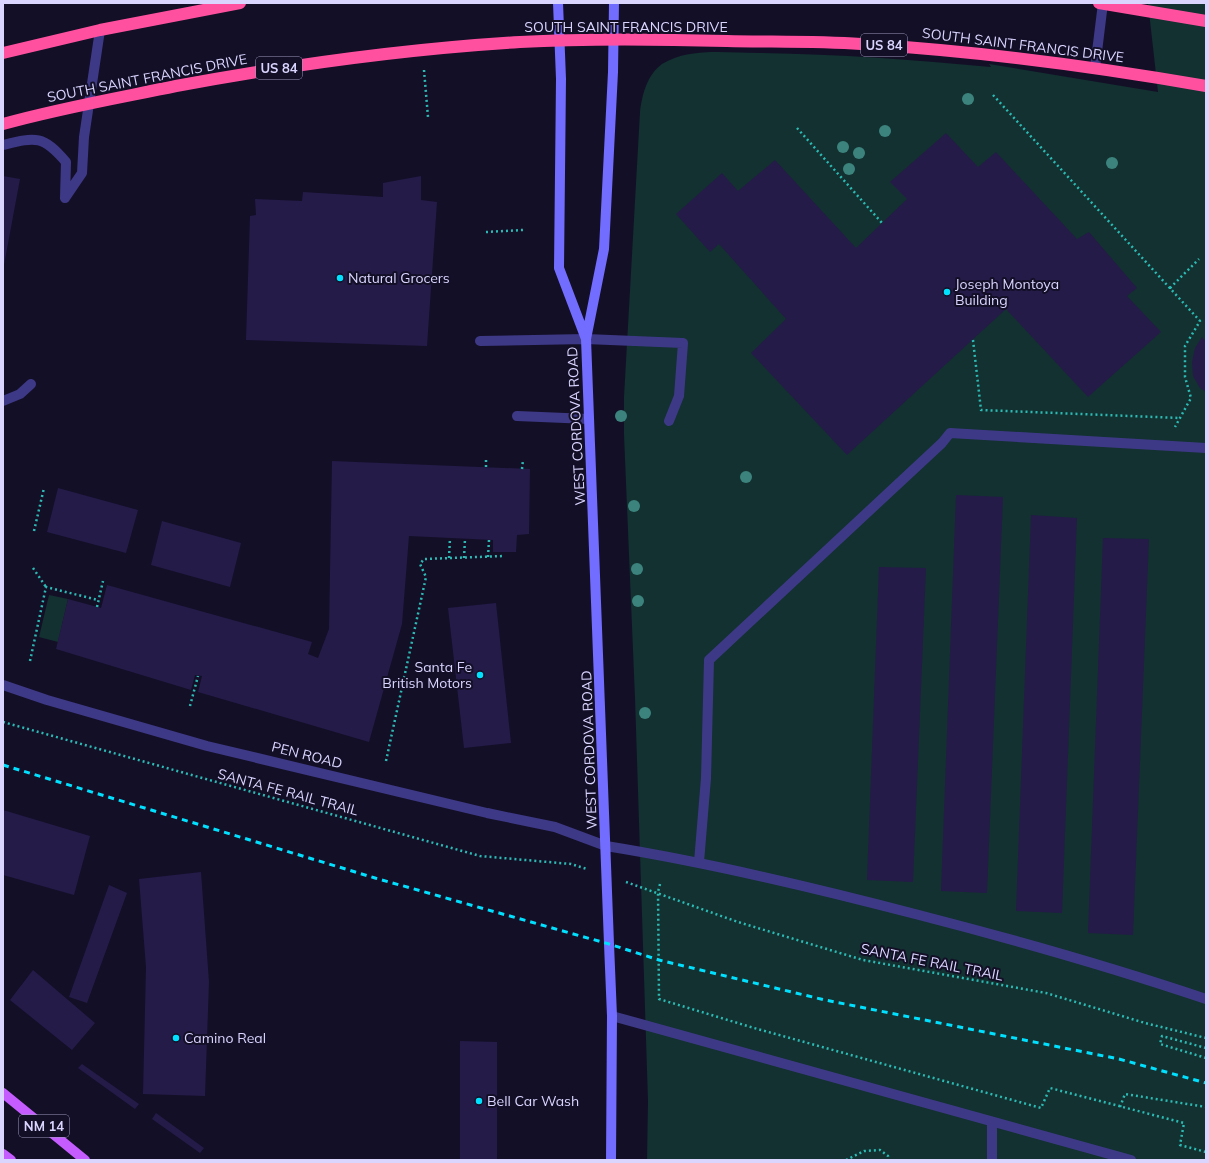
<svg xmlns="http://www.w3.org/2000/svg" width="1209" height="1163" font-family="Mulish,sans-serif">
  <style>
    .green { fill: #123130 }
    .building { fill: #251b48 }
    .lines { fill: none; stroke-linecap: round; stroke-linejoin: round }
    .path { stroke: #2dbab4; stroke-width: 2.5; stroke-dasharray: 2 3; stroke-linecap: butt }
    .lane { stroke: #3e3986; stroke-width: 10 }
    .street { stroke: #3e3986; stroke-width: 10 }
    .secondary { stroke: #726cff; stroke-width: 10 }
    .primary { stroke: #c55cff; stroke-width: 10 }
    .highway { stroke: #ff50a0; stroke-width: 12 }
    .rail { stroke: #01e1ff; stroke-width: 3; stroke-dasharray: 6 5; stroke-linecap: butt }
    .tree { fill: #3c837d }
    .poi-dot { fill: #01e1ff; stroke: #130f27; stroke-width: 1.5 }
    .labels { text-anchor: middle; dominant-baseline: central; stroke-width: 4; stroke-linejoin: round; paint-order: stroke }
    .shield { fill: #130f27; stroke: #9e9abe; stroke-width: 1 }
    .shield-label { font-size: 13px; font-weight: bold; fill: #dad5ff }
    .street-label { font-size: 14px; fill: #dad5ff; stroke: #130f27 }
    .poi-label { font-size: 14px; fill: #dad5ff; stroke: #130f27; text-anchor: start }
  </style>
  <rect width="100%" height="100%" fill="#130f27"/>
  <path class="green" d="M1148 3H1206V1160H647L648 1101 635 698 624 435V397L640 112C642 95 647 75 662 64 689 47 728 53 758 53 836 54 913 60 991 67L989 64 1158 92Z
    M49 595 68 599 58 642 39 637Z"/>
  <path class="building" d="M946 133 978 167 996 152 1077 239 1089 232 1137 288 1127 296 1161 332 1088 397 1006 309 847 455 751 353 786 319 719 244 710 252 676 214 722 173 738 191 775 160 856 248 907 199 890 182Z
    M3 176 20 179 4 265H3Z
    M421 176V200L437 202 427 346 246 340 250 216 256 215 255 199 302 201 303 192 383 197V183Z
    M1202 337 1206 342V392L1200 388 1193 376 1192 362 1195 348Z
    M332 461 530 469 529 534 517 535 516 552H493V540L409 536 402 624 369 742 198 692 202 676 195 675 191 690 56 649 68 599 101 608 107 585 312 642 308 654 318 658 329 629Z
    M58 488 138 510 126 553 47 532Z
    M956 495 1003 497 987 893 941 891Z
    M1031 515 1077 518 1062 913 1016 911Z
    M162 521 241 543 230 587 151 565Z
    M1103 538 1149 539 1133 935 1088 933Z
    M879 567 926 568 913 882 867 880Z
    M496 603 511 743 464 748 448 608Z
    M3 810 90 836 74 895 3 875Z
    M201 872 209 982 205 1096 143 1094 146 967 139 879Z
    M109 885 127 893 87 1003 69 997Z
    M33 970 95 1023 72 1050 10 1000Z
    M460 1041 497 1042V1160H460Z
    M82 1064 139 1104 135 1109 78 1068Z
    M156 1113 204 1148 200 1153 152 1119Z"/>
  <g class="lines">
    <path class="path" d="M424 70 428 117
      M993 95 1200 321 1185 346V377L1191 398 1175 427
      M797 128 882 223
      M486 232 523 230
      M1170 288 1199 259
      M973 340 981 410 1180 418
      M486 467V458
      M522 469 523 460
      M34 531 44 488
      M488 557 489 540
      M449 558 450 538
      M464 558 465 539
      M33 568 46 587
      M97 607 103 581
      M30 661 46 587 98 600
      M190 706 198 676
      M3 722 480 856 571 864 587 869
      M386 761 426 577 420 564 424 559 504 556
      M626 882 738 922 863 960 1046 993 1145 1023 1206 1038
      M660 884 658 892 659 999 754 1028 1041 1108 1050 1088 1184 1123 1180 1145 1206 1152
      M1206 1048 1162 1036 1160 1044 1206 1058
      M1120 1107 1125 1094 1206 1107
      M846 1160 864 1151 880 1150 888 1156 889 1160"/>
    <path class="lane" d="M1095 68 1103 3
      M3 145C36 137 43 135 66 162L65 198
      M65 198 82 173 84 137 100 30
      M480 341 586 339 683 343 679 396 669 421
      M3 401 20 394 31 384
      M517 416 589 419
      M606 846C712 863 816 888 919 915 1016 940 1111 967 1206 999
      M699 862 706 778 709 660 942 443 950 433 1206 448
      M612 1016 1131 1160
      M992 1122V1160"/>
    <path class="street" d="M3 685 47 700 207 746 487 813 555 827 606 846"/>
    <path class="secondary" d="M558 3 561 79 559 268 586 339
      M611 1160 612 1016 609 944 586 339 604 249 613 72 614 3"/>
    <path class="primary" d="M3 1093 85 1160
      M3 1154 11 1160"/>
    <path class="highway" d="M1099 3 1206 21
      M3 53 100 30 240 3
      M3 124C60 108 118 98 176 86 289 65 404 49 520 42 589 38 658 39 727 41 772 42 817 41 861 44 977 51 1092 66 1206 86"/>
    <path class="rail" d="M3 765 375 878 609 944 659 960 825 1000 1119 1059 1206 1083"/>
  </g>
  <g class="tree">
    <circle cx="968" cy="99" r="6"/>
    <circle cx="885" cy="131" r="6"/>
    <circle cx="843" cy="147" r="6"/>
    <circle cx="859" cy="153" r="6"/>
    <circle cx="1112" cy="163" r="6"/>
    <circle cx="849" cy="169" r="6"/>
    <circle cx="621" cy="416" r="6"/>
    <circle cx="746" cy="477" r="6"/>
    <circle cx="634" cy="506" r="6"/>
    <circle cx="637" cy="569" r="6"/>
    <circle cx="638" cy="601" r="6"/>
    <circle cx="645" cy="713" r="6"/>
  </g>
  <g class="poi-dot">
    <circle cx="340" cy="278" r="4"/>
    <circle cx="947" cy="292" r="4"/>
    <circle cx="480" cy="675" r="4"/>
    <circle cx="176" cy="1038" r="4"/>
    <circle cx="479" cy="1101" r="4"/>
  </g>
  <g class="labels">
    <g class="shield">
      <rect x="861" y="34" width="46" height="22" rx="3"/>
      <rect x="256" y="57" width="46" height="22" rx="3"/>
      <rect x="19" y="1115" width="50" height="22" rx="3"/>
    </g>
    <g class="shield-label">
      <text x="884" y="45">US 84</text>
      <text x="279" y="68">US 84</text>
      <text x="44" y="1126">NM 14</text>
    </g>
    <g class="street-label">
      <text x="626" y="27">SOUTH SAINT FRANCIS DRIVE</text>
      <text transform="translate(1023 45) rotate(7)">SOUTH SAINT FRANCIS DRIVE</text>
      <text transform="translate(147 78) rotate(-11)">SOUTH SAINT FRANCIS DRIVE</text>
      <text transform="translate(576 426) rotate(-93)">WEST CORDOVA ROAD</text>
      <text transform="translate(589 750) rotate(-92)">WEST CORDOVA ROAD</text>
      <text transform="translate(307 755) rotate(14)">PEN ROAD</text>
      <text transform="translate(288 792) rotate(15)">SANTA FE RAIL TRAIL</text>
      <text transform="translate(932 962) rotate(11)">SANTA FE RAIL TRAIL</text>
    </g>
    <g class="poi-label">
      <text x="348" y="278">Natural Grocers</text>
      <text x="955" y="284">Joseph Montoya<tspan x="955" dy="16">Building</tspan></text>
      <text x="472" y="667" text-anchor="end">Santa Fe<tspan x="472" dy="16">British Motors</tspan></text>
      <text x="184" y="1038">Camino Real</text>
      <text x="487" y="1101">Bell Car Wash</text>
    </g>
  </g>
  <rect width="1209" height="1163" fill="none" stroke="#dad5ff" stroke-width="8"/>
</svg>
